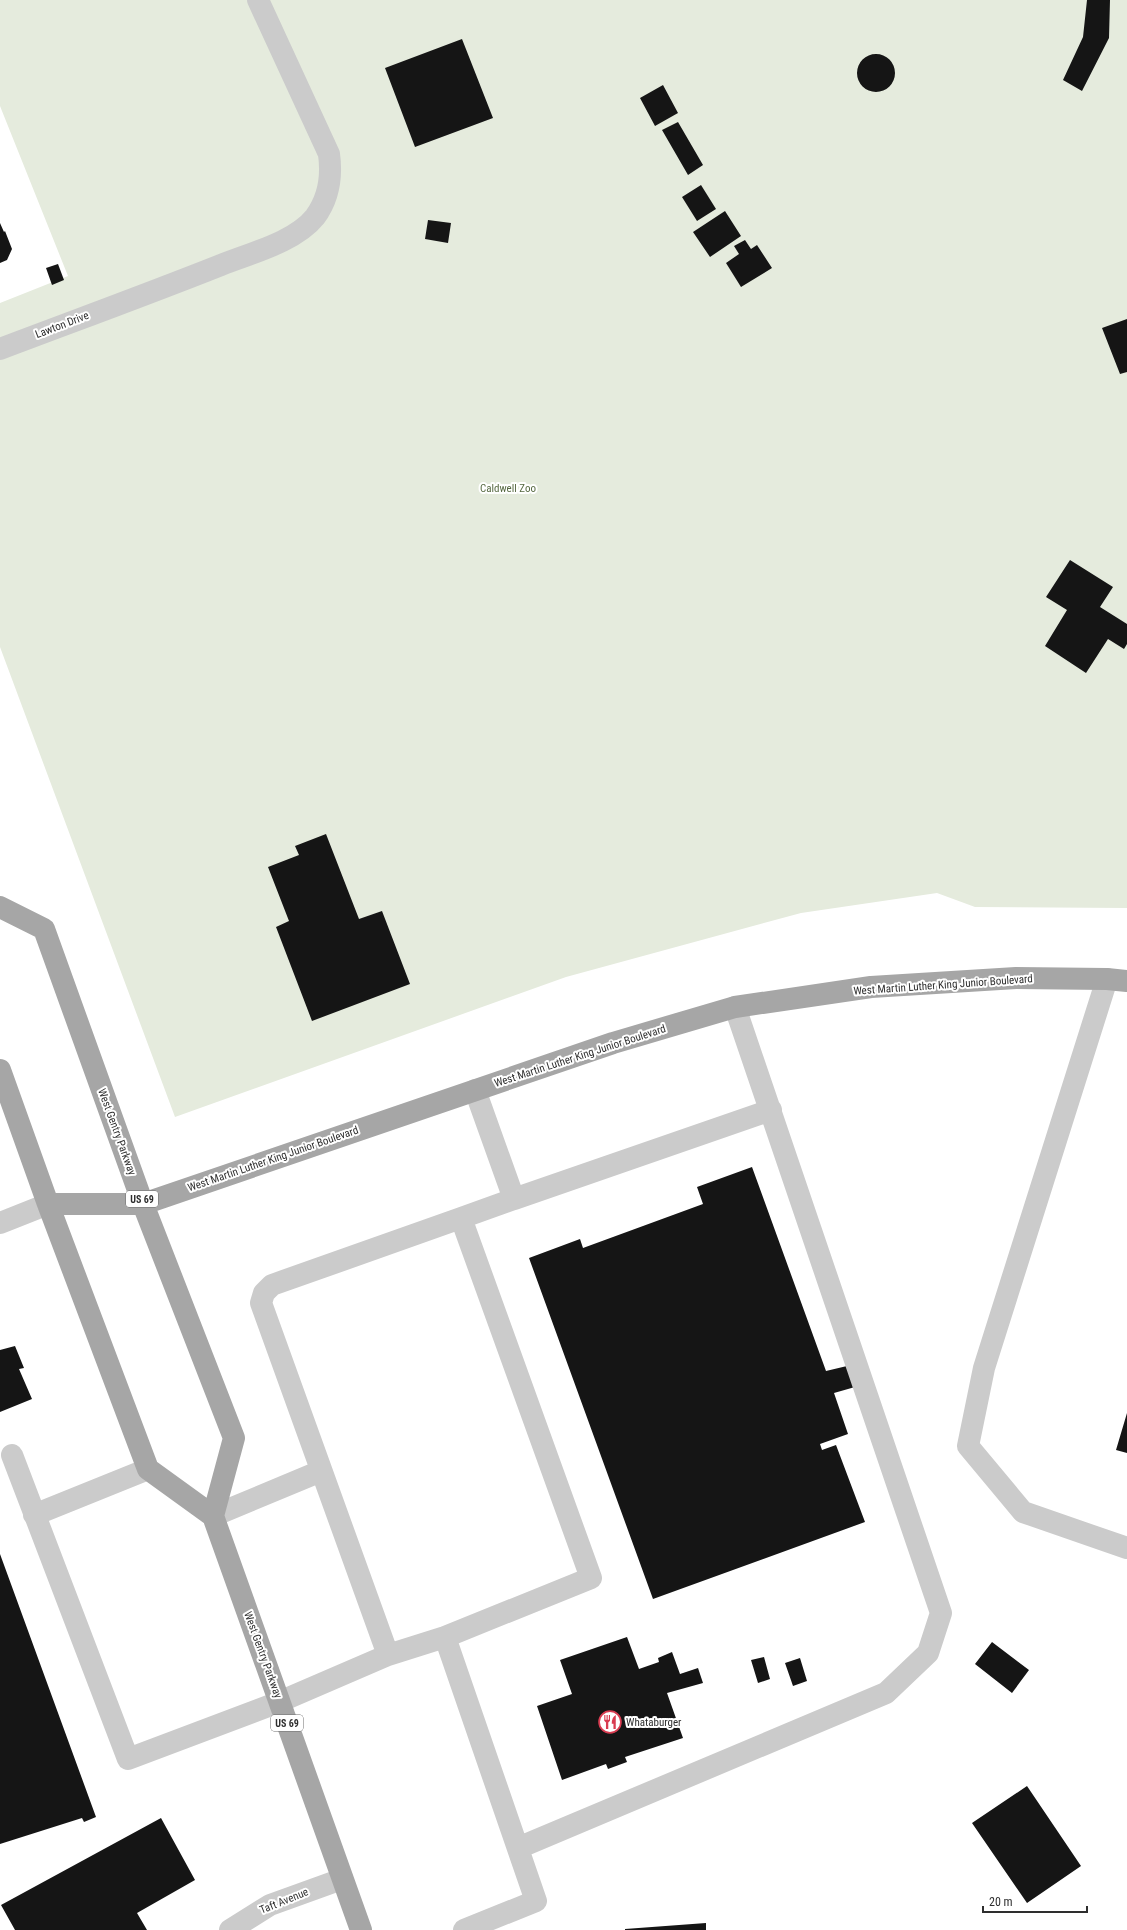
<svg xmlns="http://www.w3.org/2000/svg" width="1127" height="1930" font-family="'Roboto Condensed',sans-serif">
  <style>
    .green { fill: #e5ebdd }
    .building { fill: #151515 }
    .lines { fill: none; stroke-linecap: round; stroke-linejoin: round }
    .minor { stroke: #cbcbcb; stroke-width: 22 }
    .major { stroke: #a6a6a6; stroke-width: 22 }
    .labels { text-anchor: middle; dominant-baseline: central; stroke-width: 4; stroke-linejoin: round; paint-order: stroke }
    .shield { fill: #fff; stroke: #6d6d6d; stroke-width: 1 }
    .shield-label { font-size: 10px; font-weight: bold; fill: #2e2e2e }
    .street-label { font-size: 11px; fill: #2e2e2e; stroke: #fff }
    .park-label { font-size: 11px; fill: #54673f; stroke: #fff }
    .poi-label { font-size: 11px; fill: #2e2e2e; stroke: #fff; text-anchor: start }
  </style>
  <rect width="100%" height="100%" fill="#fff"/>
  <path class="green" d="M0 0H1127V908L975 907 937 893 801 913 566 977 175 1117 0 647V303L68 276 0 106Z"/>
  <path class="building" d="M1087 0H1110L1109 38 1082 91 1063 80 1083 37Z
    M462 39 493 118 415 147 385 68Z
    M857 73a19 19 0 1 1 38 0a19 19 0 1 1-38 0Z
    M663 85 678 113 655 126 640 98Z
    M678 122 703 165 688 175 662 130Z
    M701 185 716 209 697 221 682 197Z
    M725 211 741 236 710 257 693 232Z
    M428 220 451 223 448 243 425 239Z
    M0 223 4 232 5 231 12 249 7 260 0 263Z
    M745 240 751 249 757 245 772 268 741 287 726 263 739 254 734 246Z
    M58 264 64 280 52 285 46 268Z
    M1127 319V372L1120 374 1102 328Z
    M1070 560 1113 587 1100 607 1127 624V644L1124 649 1108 639 1086 673 1045 646 1067 610 1046 597Z
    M326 834 359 919 382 911 410 984 312 1021 276 927 289 921 268 867 299 855 295 846Z
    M752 1167 826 1371 847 1366 855 1387 834 1393 848 1434 820 1444 822 1450 836 1445 865 1522 653 1599 529 1258 580 1239 583 1248 703 1204 697 1187Z
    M15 1346 24 1368 19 1369 32 1399 0 1412V1350Z
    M1127 1413V1453L1116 1450Z
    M0 1554 96 1817 84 1822 82 1818 0 1844Z
    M627 1637 639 1669 659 1662 658 1658 672 1652 680 1674 698 1668 703 1683 667 1693 683 1738 625 1757 627 1762 608 1769 606 1764 562 1780 537 1706 572 1694 560 1660Z
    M992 1642 1029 1670 1012 1693 975 1664Z
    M764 1657 770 1679 758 1683 751 1660Z
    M800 1658 807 1681 793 1686 785 1663Z
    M1027 1786 1081 1866 1027 1903 972 1823Z
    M161 1818 195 1880 137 1913 147 1930H15L1 1905Z
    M706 1923V1930H625V1929Z"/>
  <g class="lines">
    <path class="minor" d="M0 349C74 321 148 294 221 265 251 253 295 242 315 217 329 198 332 176 329 154L258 0
      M1107 979 984 1368 968 1446 1023 1512 1127 1548
      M514 1199 771 1110
      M461 1218 272 1285 264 1293 261 1303 388 1655 445 1637 536 1901 464 1930
      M0 1223 48 1204
      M12 1455 128 1759 279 1702 388 1655
      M34 1515 148 1469
      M213 1516 321 1471
      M445 1637 591 1578 461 1218 514 1199 475 1090
      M518 1848 886 1693 928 1653 941 1613 735 1007
      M230 1930 270 1905 342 1879"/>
    <path class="major" d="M0 907 44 929 143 1204 234 1438 213 1516
      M0 1070 48 1204 148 1469 213 1516 361 1930
      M48 1204H143L613 1043 735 1007 871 987 1016 978 1107 979 1127 981"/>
  </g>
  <defs>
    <g id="restaurant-ring" transform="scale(1.15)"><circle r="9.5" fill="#fff" stroke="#d93c51" stroke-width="1.5"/><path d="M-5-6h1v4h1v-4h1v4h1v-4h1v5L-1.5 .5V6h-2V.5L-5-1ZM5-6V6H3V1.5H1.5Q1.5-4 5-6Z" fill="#d93c51"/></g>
  </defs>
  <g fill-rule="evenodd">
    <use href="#restaurant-ring" x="610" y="1722"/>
  </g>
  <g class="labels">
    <g class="shield">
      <rect x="126" y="1191" width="32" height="16" rx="3"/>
      <rect x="271" y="1715" width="32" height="16" rx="3"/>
    </g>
    <g class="shield-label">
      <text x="142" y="1199">US 69</text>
      <text x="287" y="1723">US 69</text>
    </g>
    <g class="street-label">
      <text transform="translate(62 325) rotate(-21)">Lawton Drive</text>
      <text transform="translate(943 985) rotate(-4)">West Martin Luther King Junior Boulevard</text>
      <text transform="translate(580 1056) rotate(-18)">West Martin Luther King Junior Boulevard</text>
      <text transform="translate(117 1132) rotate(70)">West Gentry Parkway</text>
      <text transform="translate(273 1159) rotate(-19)">West Martin Luther King Junior Boulevard</text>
      <text transform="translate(263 1655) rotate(70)">West Gentry Parkway</text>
      <text transform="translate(284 1901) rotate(-22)">Taft Avenue</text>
    </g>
    <g class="park-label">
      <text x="508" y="488">Caldwell Zoo</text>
    </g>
    <g class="poi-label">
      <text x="626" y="1722">Whataburger</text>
    </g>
  </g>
  <path d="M983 1906v6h104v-6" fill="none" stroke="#2e2e2e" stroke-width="2"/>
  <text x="989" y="1906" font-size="12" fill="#2e2e2e" stroke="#ffffff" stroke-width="3" paint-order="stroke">20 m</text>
</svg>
